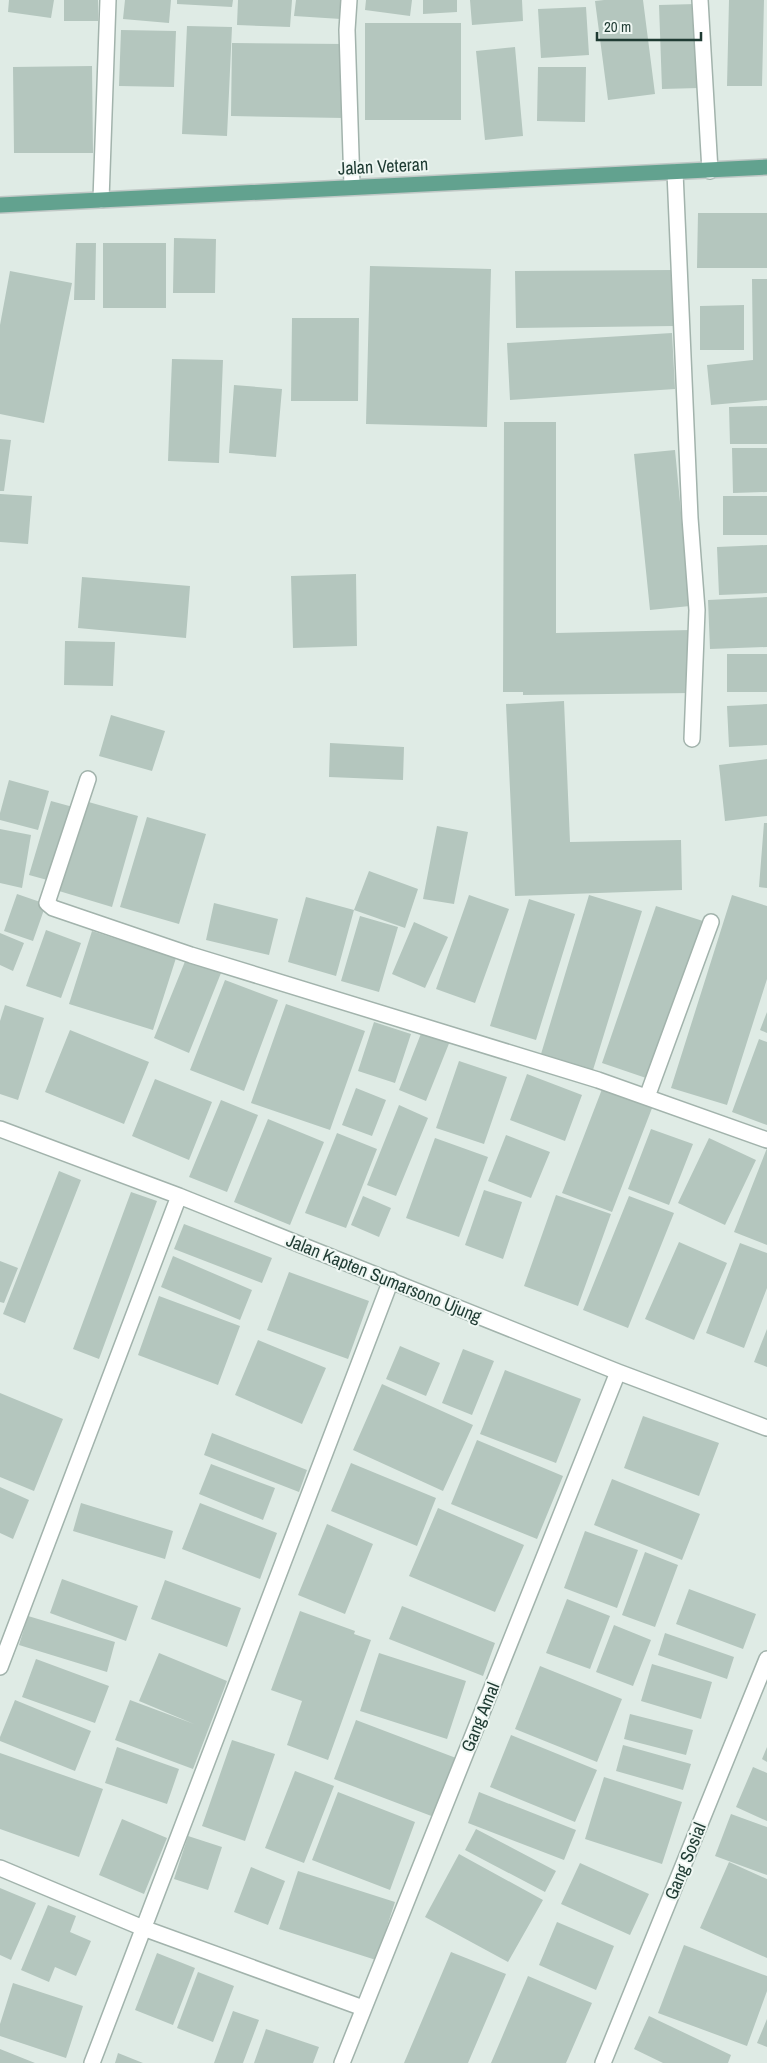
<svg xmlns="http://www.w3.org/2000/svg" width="767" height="2063" font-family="'Archivo Narrow',sans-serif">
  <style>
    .building { fill: #b4c6be }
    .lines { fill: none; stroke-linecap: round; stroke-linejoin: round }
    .minor-casing { stroke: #a2b3ac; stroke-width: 18 }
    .major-casing { stroke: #c0c8c6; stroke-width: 18 }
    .minor { stroke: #fff; stroke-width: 15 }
    .major { stroke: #62a28f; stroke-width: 15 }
    .labels { text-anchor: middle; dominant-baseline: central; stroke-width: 4; stroke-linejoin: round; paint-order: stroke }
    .street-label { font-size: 18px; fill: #1f3b33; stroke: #eff7f3 }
  </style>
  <rect width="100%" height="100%" fill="#dfebe5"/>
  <path class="building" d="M9 0H54L51 18 8 12Z
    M64 0H98V21H64Z
    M125 0H171L169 23 123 19Z
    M177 0H233L232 7 177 4Z
    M238 0H292L290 27 237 25Z
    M296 0H342L341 19 294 16Z
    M366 0H412L410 16 365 10Z
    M423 0H457V12L423 14Z
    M470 0H522L523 21 472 25Z
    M604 0H643L655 94 608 100 595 1Z
    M729 0H764L762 86H727Z
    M696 4 699 88 662 89 659 5Z
    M586 7 589 55 541 58 538 9Z
    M365 23H461V120H365Z
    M187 26 232 27 227 136 182 134Z
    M121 30 176 31 174 87 119 86Z
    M232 43 345 44 344 118 231 116Z
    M515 47 523 136 485 140 476 51Z
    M92 66 93 153H14L13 67Z
    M538 67H586L585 122 537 121Z
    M698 213H767V268H697Z
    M174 238 216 239 215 293H173Z
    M76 243H96L95 300H74Z
    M103 243H166V308H103Z
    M370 266 491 269 487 427 366 424Z
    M674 270V326L516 328 515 271Z
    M10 271 72 283 44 423 0 414V325Z
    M752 279H767V400L711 405 707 365 753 360Z
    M744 305V350H700V306Z
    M292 318H359L358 401H291Z
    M672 333 675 389 510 400 507 343Z
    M172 359 223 360 219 463 168 461Z
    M234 385 282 389 276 457 229 453Z
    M767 406V444H730L729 407Z
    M504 422H556V633L691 630 692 693 523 695V692H503Z
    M0 439 11 440 4 491H0Z
    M732 448H767V492L733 493Z
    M675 450 690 606 650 610 634 454Z
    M0 494 32 496 28 544 0 542Z
    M723 496H767V535H723Z
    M767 545V593L719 595 717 547Z
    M356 574 357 646 293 648 291 576Z
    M82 577 190 586 186 638 78 628Z
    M767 597V647L710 649 708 600Z
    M65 641 115 642 113 686 64 685Z
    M727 654H767V692H727Z
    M564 701 570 842 681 840 682 890 515 896 506 704Z
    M767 704V745L729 747 727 706Z
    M111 715 165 731 152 771 99 756Z
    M330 743 404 747 403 780 329 777Z
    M767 759V816L725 821 719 765Z
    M9 780 49 791 38 830 0 820V813Z
    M51 801 73 807 51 881 29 875Z
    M85 801 138 816 112 907 59 891Z
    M147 817 206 834 179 924 120 907Z
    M764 823H767V888L759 887Z
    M437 826 468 832 454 904 423 899Z
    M0 829 31 835 22 888 0 883Z
    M369 871 418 889 405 928 354 910Z
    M17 894 46 904 33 941 4 931Z
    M469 895 509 909 475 1003 436 989Z
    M589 895 642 911 593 1070 541 1054Z
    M732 895 767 906V979L727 1105 671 1088Z
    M306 897 354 910 336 976 288 962Z
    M529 899 575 914 536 1040 490 1026Z
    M214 903 278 919 269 955 206 940Z
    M656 906 703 921 649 1079 602 1063Z
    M360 916 398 927 379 992 341 981Z
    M414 922 448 937 425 988 392 974Z
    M46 930 81 943 61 998 26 986Z
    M92 931 176 958 153 1030 69 1004Z
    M0 933 24 943 13 971 0 965Z
    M188 954 223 968 189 1053 154 1038Z
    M225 980 278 1000 244 1091 190 1070Z
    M286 1004 365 1031 330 1130 251 1103Z
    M5 1005 44 1018 18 1100 0 1094V1021Z
    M767 1012V1033L760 1030Z
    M374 1022 411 1034 395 1083 358 1071Z
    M70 1030 149 1062 124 1124 45 1092Z
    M422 1031 450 1041 426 1101 399 1090Z
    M759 1039 767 1042V1125L732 1112Z
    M459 1061 507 1077 484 1144 436 1128Z
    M527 1074 582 1095 565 1141 510 1120Z
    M155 1079 212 1102 189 1160 132 1136Z
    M604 1084 654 1103 612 1212 562 1193Z
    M356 1088 386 1100 372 1136 342 1125Z
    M221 1100 258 1115 227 1192 189 1177Z
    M399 1105 428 1118 396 1196 367 1185Z
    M268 1119 324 1142 290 1225 234 1202Z
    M651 1129 693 1144 669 1205 628 1189Z
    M337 1133 377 1149 346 1228 305 1213Z
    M506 1135 550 1152 531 1198 488 1181Z
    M435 1138 488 1157 459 1237 406 1218Z
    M709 1138 756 1160 725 1225 678 1203Z
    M767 1148V1245L734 1232Z
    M59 1171 81 1180 25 1323 3 1314Z
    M484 1190 522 1202 503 1259 465 1245Z
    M131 1192 157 1201 99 1359 73 1349Z
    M556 1195 611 1214 578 1306 524 1286Z
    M363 1196 391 1208 379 1237 351 1225Z
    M629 1196 674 1213 628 1328 583 1310Z
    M184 1224 272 1258 262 1283 174 1249Z
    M679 1242 727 1263 694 1340 645 1319Z
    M740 1243 767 1253V1288L744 1348 706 1333Z
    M173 1256 252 1290 240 1320 161 1287Z
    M0 1261 18 1268 4 1303 0 1302Z
    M289 1272 369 1301 348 1359 267 1330Z
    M159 1296 240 1326 218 1385 138 1355Z
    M767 1329V1367L754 1362Z
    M258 1340 326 1368 302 1424 235 1395Z
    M400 1346 440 1363 426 1396 386 1379Z
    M463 1349 494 1361 472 1415 442 1403Z
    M505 1370 581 1399 556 1463 480 1434Z
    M382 1384 473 1425 443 1491 353 1450Z
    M0 1393 63 1419 34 1491 0 1477Z
    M643 1416 719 1443 699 1496 624 1468Z
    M212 1433 307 1470 299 1492 204 1455Z
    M477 1440 563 1476 537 1539 451 1504Z
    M351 1463 436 1498 417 1546 331 1511Z
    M211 1464 275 1488 263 1520 199 1494Z
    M612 1479 700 1514 682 1560 594 1525Z
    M0 1487 29 1500 13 1539 0 1533Z
    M81 1503 173 1531 165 1559 73 1531Z
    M200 1503 277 1533 260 1579 182 1549Z
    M438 1508 524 1545 495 1612 409 1576Z
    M327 1524 373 1544 345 1614 298 1595Z
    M585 1531 638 1550 617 1608 564 1588Z
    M645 1552 678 1565 655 1627 622 1615Z
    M62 1579 138 1606 126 1641 50 1613Z
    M165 1580 241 1608 227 1647 151 1619Z
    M689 1589 756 1614 743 1649 676 1624Z
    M567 1599 610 1616 590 1669 546 1653Z
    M402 1606 495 1643 483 1676 389 1639Z
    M300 1611 355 1631 354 1634 371 1640 328 1760 287 1745 302 1701 271 1690Z
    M28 1616 115 1642 107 1672 19 1645Z
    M614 1625 651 1640 633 1686 596 1672Z
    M665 1633 734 1657 727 1679 658 1655Z
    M159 1653 227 1681 193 1769 115 1740 130 1700 194 1724 139 1701Z
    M379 1653 466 1681 447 1739 360 1711Z
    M36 1659 109 1686 95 1723 22 1697Z
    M652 1664 712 1682 701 1719 641 1701Z
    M540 1666 622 1699 597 1762 515 1729Z
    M15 1700 91 1731 75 1771 0 1741V1737Z
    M630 1714 693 1730 686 1755 624 1739Z
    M356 1720 456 1758 434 1817 334 1779Z
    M511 1735 597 1770 575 1822 490 1787Z
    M232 1740 275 1754 245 1841 202 1826Z
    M623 1745 691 1764 683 1790 616 1771Z
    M117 1747 179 1769 167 1804 105 1783Z
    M767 1747V1762L762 1759Z
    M0 1753 103 1789 79 1857 0 1829Z
    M753 1767 767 1773V1821L736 1807Z
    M295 1771 334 1786 304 1863 265 1848Z
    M604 1777 682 1802 662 1864 585 1839Z
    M338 1792 415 1822 390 1890 312 1860Z
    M479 1792 576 1830 564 1860 468 1823Z
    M731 1814 767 1827V1875L715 1856Z
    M122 1819 167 1838 144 1894 99 1875Z
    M476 1829 556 1871 545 1892 465 1850Z
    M188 1836 222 1847 208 1890 174 1879Z
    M459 1854 543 1900 508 1962 425 1917Z
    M729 1862 767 1879V1958L700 1928Z
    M580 1863 649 1894 630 1935 561 1904Z
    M251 1867 285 1881 268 1925 234 1912Z
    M298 1871 395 1902 376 1960 279 1929Z
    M0 1888 36 1903 11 1960 0 1955Z
    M48 1905 76 1916 70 1932 91 1941 76 1976 55 1967 49 1982 21 1970Z
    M557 1922 614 1946 596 1990 539 1965Z
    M684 1945 767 1976V1991L747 2046 658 2013Z
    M451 1952 506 1974 468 2063H404Z
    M157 1953 195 1968 173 2025 135 2010Z
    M198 1972 234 1986 213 2042 177 2028Z
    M528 1976 592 2003 566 2063H491Z
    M13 1983 83 2006 66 2058 0 2036V2024Z
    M233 2011 259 2020 243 2063H214Z
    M649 2016 731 2055 728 2063H663L634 2049Z
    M767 2019V2047L757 2043Z
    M266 2029 319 2047 313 2063H254Z
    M0 2049 35 2063H0Z
    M118 2053 143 2063H115Z"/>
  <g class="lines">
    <g class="minor-casing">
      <path id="minor" d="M349 0 347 30 352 186
        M700 0 710 171
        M675 172 690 518 697 610 692 739
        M101 200 108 0
        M88 779 47 903 53 908 191 955 598 1080 767 1140
        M647 1097 711 922
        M0 1129 179 1196 618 1372 767 1428
        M0 1667 179 1196
        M0 1868 143 1928 363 2008
        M92 2063 391 1280
        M342 2063 618 1372
        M603 2063 767 1659"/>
    </g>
    <g class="major-casing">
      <path id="major" d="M0 205 767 167"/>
    </g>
    <use href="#minor" class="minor"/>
    <use href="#major" class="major"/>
  </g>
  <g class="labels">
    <g class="street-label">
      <text transform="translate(383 166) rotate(-3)">Jalan Veteran</text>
      <text transform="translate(384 1278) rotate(22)">Jalan Kapten Sumarsono Ujung</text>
      <text transform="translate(480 1717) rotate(-68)">Gang Amal</text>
      <text transform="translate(685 1861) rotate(-68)">Gang Sosial</text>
    </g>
  </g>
  <path d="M597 32v8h104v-8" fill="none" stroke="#1f3b33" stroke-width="2.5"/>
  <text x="604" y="32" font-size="15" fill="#1f3b33" stroke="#eff7f3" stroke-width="4" paint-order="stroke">20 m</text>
</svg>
